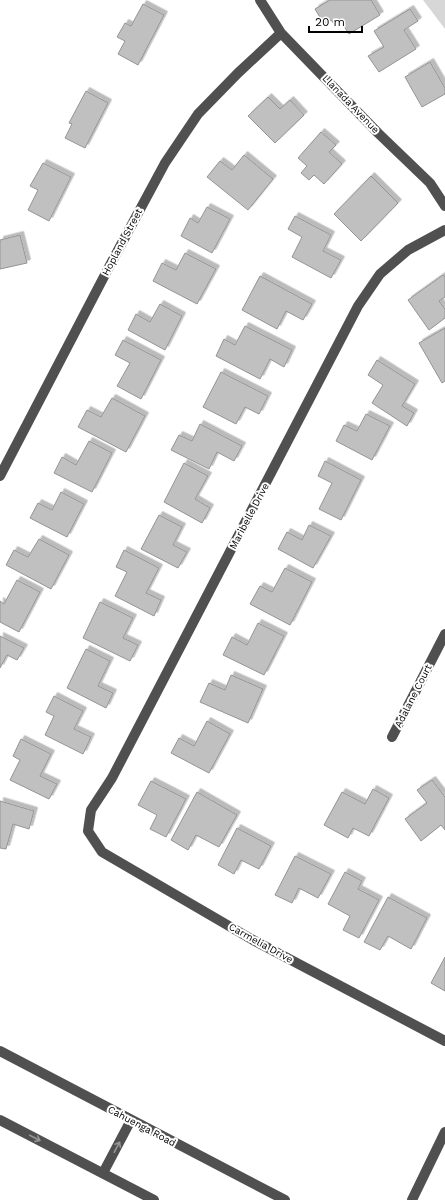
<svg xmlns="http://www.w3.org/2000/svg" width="445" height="1200" font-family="'Work Sans',sans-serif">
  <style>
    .green { fill: #d7d7d7 }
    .building { fill: #c0c0c0; stroke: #949494; filter: url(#shadow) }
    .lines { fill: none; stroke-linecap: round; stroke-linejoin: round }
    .minor { stroke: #505050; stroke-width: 10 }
    .oneway { stroke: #969696 }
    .labels { text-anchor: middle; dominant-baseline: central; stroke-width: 4; stroke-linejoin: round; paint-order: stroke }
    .street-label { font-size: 10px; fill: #000; stroke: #fff }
  </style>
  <defs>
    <filter id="shadow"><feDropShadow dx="3.5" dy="-3.5" stdDeviation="0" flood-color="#0004"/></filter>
  </defs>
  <rect width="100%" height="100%" fill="#fff"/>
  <path class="green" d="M423 0H445V29Z"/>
  <path class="building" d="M330 0H371L380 15 349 34 340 20 334 24 331 20 324 24 315 9Z
    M143 4 164 15 138 65 118 54 125 41 117 37 125 23 131 26Z
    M410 9 418 21 404 30 416 49 379 72 368 56 384 47 374 31Z
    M430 62 445 88V94L422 107 405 77Z
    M86 91 108 103 85 148 65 138 72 124 69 123Z
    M268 97 280 109 290 100 304 115 275 143 248 116Z
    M321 132 336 145 329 152 342 164 324 184 314 175 309 180 301 173 307 166 298 158Z
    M244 155 273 179 248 210 207 177 220 161 232 170Z
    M43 163 71 177 49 221 28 210 38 190 30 186Z
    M371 176 398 203 361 241 334 214Z
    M207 207 230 219 212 253 181 236 190 218 198 223Z
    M295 216 331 235 323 251 341 260 331 278 292 257 302 237 288 229Z
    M20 235 27 263 0 269V240Z
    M185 253 216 269 197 304 153 281 162 263 176 270Z
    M443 275 445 277V297L439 301 445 309V318L429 330 408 300Z
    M260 276 312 304 303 320 286 311 277 329 242 310Z
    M160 304 182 316 165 350 128 330 136 314 150 322Z
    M245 326 292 350 284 367 270 359 260 379 216 356 224 339 235 345Z
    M445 328V381L442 383 419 343Z
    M123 340 161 360 141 399 117 386 130 363 115 355Z
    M377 360 415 384 402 406 414 413 407 426 372 403 383 385 368 375Z
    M221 372 268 396 259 414 245 407 236 424 203 407Z
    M112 398 145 416 126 452 78 427 87 410 101 417Z
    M366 414 390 426 372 460 336 441 344 425 357 431Z
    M200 424 242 446 234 461 217 452 209 469 171 450 179 435 192 441Z
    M89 441 112 453 92 492 54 473 62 457 76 465Z
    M325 461 361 480 341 520 319 509 332 483 318 476Z
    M184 463 208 476 195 499 210 508 202 523 164 502Z
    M61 492 84 504 67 537 30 518 38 503 52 510Z
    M159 515 182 527 173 545 187 552 178 568 141 549Z
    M309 525 331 536 313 568 278 549 287 532 302 540Z
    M39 539 69 555 51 589 6 565 14 550 28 557Z
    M124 550 159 568 146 593 161 600 154 616 115 596 127 572 116 567Z
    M285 568 312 582 290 625 250 604 260 586 272 592Z
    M17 580 40 592 19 632 0 622V601L4 604Z
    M100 602 133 618 123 638 138 645 130 661 83 638Z
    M258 623 284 636 264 675 223 655 232 637 247 645Z
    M0 636 24 648 17 660 7 655 0 668Z
    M86 649 110 661 98 686 113 693 106 708 67 688Z
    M231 675 263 689 248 723 200 702 209 683 225 690Z
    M54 696 83 711 74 729 91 737 83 754 45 735 54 716 46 712Z
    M207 721 230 734 209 773 171 753 179 738 194 746Z
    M21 739 51 754 40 776 57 784 49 799 10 780 20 760 13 756Z
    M432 780 445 797V830L441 825 421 841 405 819 427 803 417 790Z
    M151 781 186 799 166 837 150 829 157 815 138 805Z
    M373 789 389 798 369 836 353 828 348 838 324 825 342 792 365 804Z
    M197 792 237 815 219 847 196 835 188 850 171 840Z
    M0 801 34 811 29 829 13 824 6 849 0 848Z
    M237 828 271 846 259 869 241 860 234 874 218 865Z
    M295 856 331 874 318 898 299 888 292 903 275 895Z
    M345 872 362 881 358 889 379 900 359 938 343 930 350 916 328 904Z
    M388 897 427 918 411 949 388 936 380 950 364 942Z
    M445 957V991L431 983Z"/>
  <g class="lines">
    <path class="minor" d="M260 0 281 33 378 133 430 183 445 206
      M445 230 408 250 380 274 358 306 112 778 91 810 88 831 102 852 253 940 445 1041
      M0 476 109 267 165 163 198 114 238 73 281 33
      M392 737 445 634
      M0 1051 285 1200
      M0 1120 154 1200
      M103 1173 131 1120
      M412 1200 445 1132"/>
  </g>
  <defs><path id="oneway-shaft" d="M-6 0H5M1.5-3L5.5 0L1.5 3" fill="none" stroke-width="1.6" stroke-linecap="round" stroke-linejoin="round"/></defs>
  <g class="oneway">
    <use href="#oneway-shaft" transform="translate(35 1138) rotate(27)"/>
    <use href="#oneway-shaft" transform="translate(117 1147) rotate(-62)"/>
  </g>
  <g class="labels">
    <g class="street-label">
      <text transform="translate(351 104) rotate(46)">Llanada Avenue</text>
      <text transform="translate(122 242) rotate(-62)">Hopland Street</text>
      <text transform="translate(249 516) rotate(-62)">Maribelle Drive</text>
      <text transform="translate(413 696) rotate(-63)">Adalane Court</text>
      <text transform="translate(261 943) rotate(29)">Carmelia Drive</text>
      <text transform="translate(142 1126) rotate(28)">Cahuenga Road</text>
    </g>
  </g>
  <path d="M309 26v6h53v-6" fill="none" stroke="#000000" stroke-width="2"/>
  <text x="315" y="26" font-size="12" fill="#000000" stroke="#ffffff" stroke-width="3" paint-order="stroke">20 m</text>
</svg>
